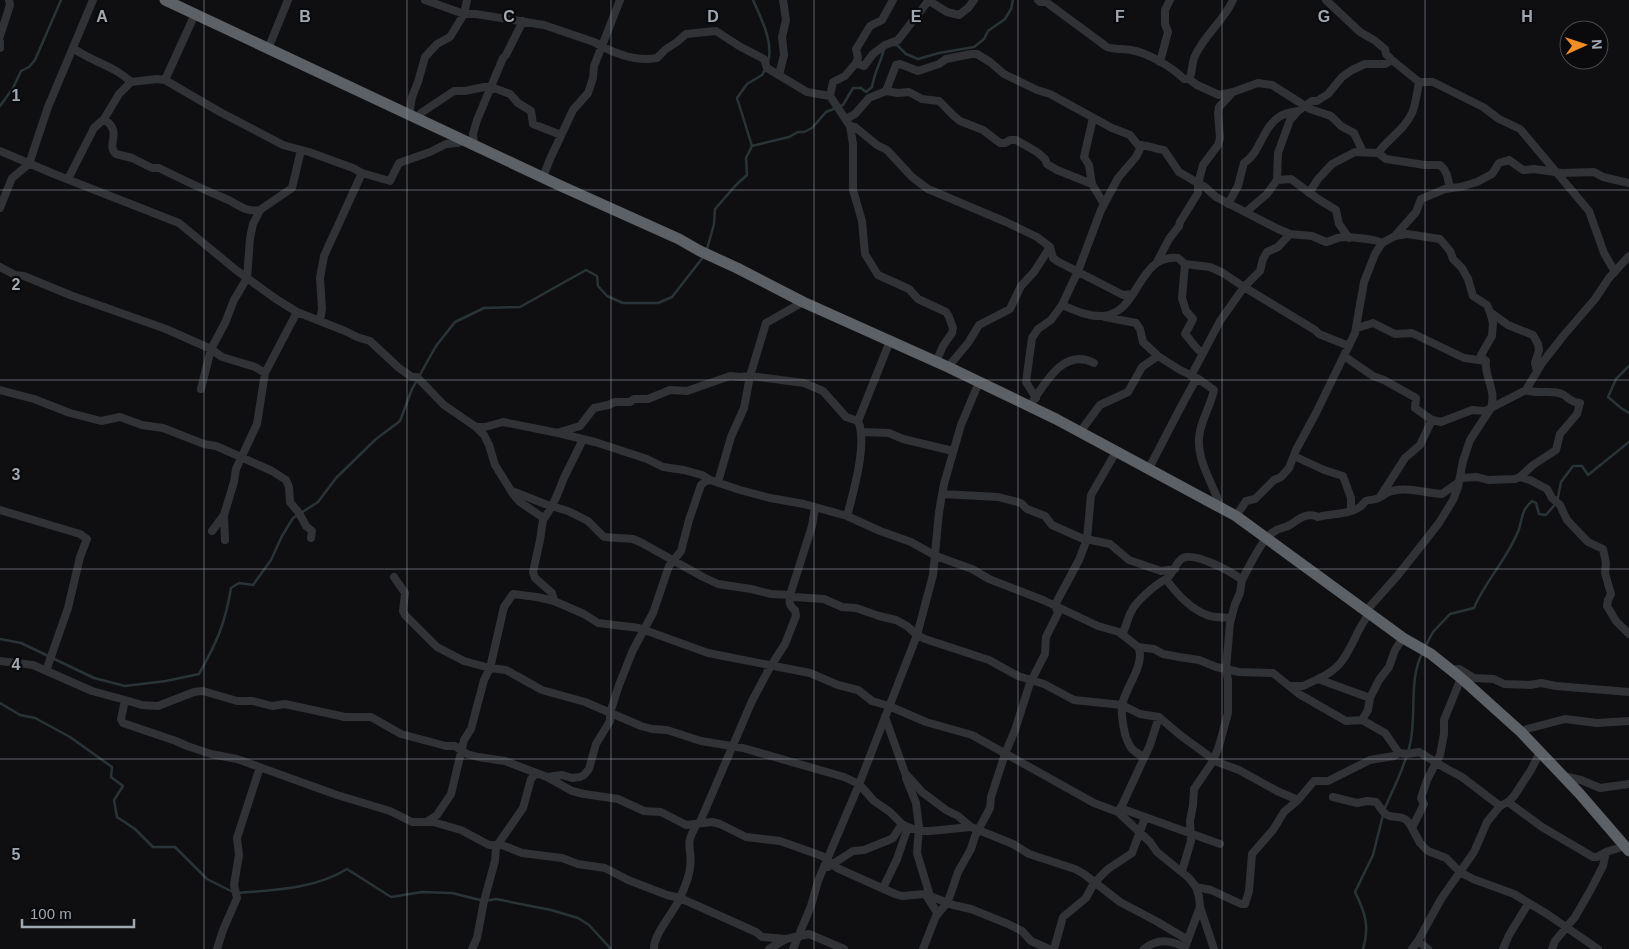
<svg xmlns="http://www.w3.org/2000/svg" width="1629" height="949" font-family="Arial,sans-serif">
  <style>
    .lines { fill: none; stroke-linecap: round; stroke-linejoin: round }
    .stream { stroke: #293439; stroke-width: 2.5 }
    .minor { stroke: #303236; stroke-width: 8 }
    .highway { stroke: #5c6167; stroke-width: 11 }
    .grid { fill: none; stroke: #a0a8b2; stroke-width: 1; stroke-opacity: 0.55 }
    .grid-label { font-size: 16px; text-anchor: middle; font-weight: bold; fill: #a0a8b2; stroke: #0a0a0c; stroke-width: 4.5; stroke-linejoin: round; paint-order: stroke }
  </style>
  <rect width="100%" height="100%" fill="#0f0f11"/>
  <g class="lines">
    <path class="stream" d="M753 0C761 18 774 43 768 62
      M893 45H897L906 54 918 59 939 53 974 47 984 39 988 31 1005 19 1011 9 1013 0
      M0 106 13 88 21 71 29 67 35 60 61 0
      M752 146 789 137 798 132H804L812 128 826 112 843 105 853 88H861L866 92 872 87C874 73 881 62 884 49
      M707 249 714 224 715 209 736 185 747 175 746 158 752 146 737 98 747 84 762 75 765 70
      M1629 366 1616 379 1608 397 1621 408 1629 413
      M0 639 21 643 94 678 125 686 166 681 199 674C217 642 225 624 231 588L239 583 253 585 271 560 282 536 293 518 318 502 336 478 376 439 400 421 412 389 436 346 455 322 484 308 520 307 586 270 597 276 598 286 607 296 623 303H658L672 297 704 256
      M1425 647 1433 632 1450 614 1474 608C1485 581 1509 557 1519 529 1523 516 1521 511 1532 501L1536 503 1539 514 1546 515 1557 502 1561 482 1573 466H1582L1588 475 1629 442
      M0 703 20 715 35 718 70 737 112 767 111 777 123 786 114 800 117 817 135 829 153 847H175L207 879 233 892
      M1384 810C1393 789 1405 767 1410 744 1417 716 1408 678 1423 652
      M238 893C274 890 315 889 347 869L391 897 422 892 452 893 484 901 496 899 551 910 578 918 589 925 611 949
      M1363 949C1370 927 1365 912 1355 892L1373 855 1383 815"/>
    <path class="minor" d="M425 0 464 14H476L544 25 594 42C613 53 636 62 657 58L666 49 677 42 686 34 716 31 739 46 764 59 767 68 807 92 830 96 850 126 853 144V190L862 221 865 254 878 275 909 289 918 299 946 312 949 317 953 328 952 333 943 346 936 362
      M928 0 947 12 959 15 968 8 974 0
      M1038 0 1040 2H1046L1107 47C1115 50 1123 48 1131 50 1148 53 1172 67 1184 79H1189L1197 85 1219 95 1233 92 1258 83 1272 85 1310 109 1331 116 1341 126 1354 133 1363 152
      M1326 0 1360 32 1374 40 1385 49 1386 54 1392 60
      M0 36 10 5 9 0
      M0 42V48
      M73 48C92 62 113 65 131 82L157 79 165 80 220 112 283 145 309 152 353 168 362 173 324 256 320 278 322 309 320 321
      M268 49 288 0
      M1160 62 1168 32 1165 24V10L1170 0
      M856 63 864 66 873 54 885 45 898 40 929 0
      M779 75 784 55 782 37 786 20 783 0
      M1189 79C1193 73 1191 64 1195 56 1204 35 1224 21 1233 0
      M165 80 195 14
      M886 91 898 93 909 92 922 99 939 101 954 116 960 121 983 130 1000 143H1005L1010 140H1016L1037 152 1045 159 1047 164 1057 170 1092 184
      M830 96 833 82 845 76 856 63 858 58 856 49 858 46 870 26 882 20 893 0
      M409 115 412 97 418 82 425 57 437 44 450 37 464 14 467 0
      M417 118 421 113 454 91H465L484 87H491L510 94 518 103 531 111 533 124 561 135
      M1093 118 1084 157 1089 165 1092 184 1104 204
      M104 119C124 133 105 144 116 154L132 158 152 168H159C181 179 202 189 224 198 237 203 245 213 260 210
      M846 119 855 114 869 98 886 91 896 65 900 64 918 71 939 64 946 59 971 54H977L990 62 1004 74 1037 90 1050 94 1112 128 1130 135 1138 145C1148 145 1155 149 1164 150L1179 172 1205 187 1216 197 1278 229 1290 234 1312 236 1326 242C1331 241 1334 239 1338 238 1344 236 1377 239 1382 243L1375 254 1364 282 1355 333 1316 413 1296 450 1289 468 1281 477 1274 480 1255 499 1246 501 1236 516
      M850 126 855 127 877 145 887 150 912 177 928 189 1006 222 1037 237 1050 247 1053 258 1057 261 1123 295 1133 294
      M474 144 473 134 477 120 503 58 506 55 523 21
      M0 151 54 174 179 223 236 270 276 299 297 312 345 331 357 337 370 341 399 368 412 377H417L444 405 476 427 484 435 489 445 495 465 513 494 520 502 542 517 543 520 540 540 533 572 535 578 552 593 554 601
      M1378 153C1388 139 1405 129 1412 113 1416 104 1417 92 1419 82
      M362 173 390 181 399 163 430 152 446 144 458 143 464 140
      M543 177 550 159 573 110 588 93 593 78 594 66 620 0
      M68 179 94 128 104 119 119 94 131 82
      M1277 180 1278 153 1290 120 1298 111 1312 101H1317L1328 94 1342 77 1352 70 1365 64H1385L1392 60 1419 82H1433L1483 107 1499 119 1520 129 1589 211 1604 253 1615 272
      M1309 193 1318 179 1332 164 1355 152 1378 153 1386 159 1425 165H1440L1444 169 1447 175 1450 188
      M1228 204 1238 186 1244 163C1261 152 1262 128 1279 117 1284 113 1292 112 1298 111
      M0 208 12 178 29 164 48 107 93 0
      M1246 212 1267 194 1277 180 1291 179 1318 199 1336 210 1339 224 1349 238
      M1290 234 1278 247 1267 252 1263 259 1260 271 1244 287 1315 330 1319 334 1349 346
      M1395 236 1416 212 1421 199 1445 189 1460 187 1477 182 1492 174 1499 163 1509 160 1523 170 1534 169 1562 173 1594 172 1603 177 1629 183
      M1157 262 1169 239 1179 226 1180 222 1198 193V184L1203 165 1218 145 1220 138 1218 113 1219 107 1232 93
      M1185 264 1182 298 1186 311 1193 319 1185 334C1191 340 1195 348 1202 353
      M0 267 15 275 24 276 70 295 166 329 211 349 222 357 255 367 265 373
      M1062 305C1074 310 1089 317 1103 316 1140 313 1137 254 1178 258L1185 264 1210 267 1223 273 1244 287 1220 321 1191 376
      M1490 312 1508 325 1533 335 1538 344 1539 350 1535 363 1537 371
      M1105 317 1136 323 1140 329 1143 342 1158 356
      M1357 328 1373 323 1395 334 1412 333 1464 358 1486 361
      M1344 356 1373 376 1384 380 1416 398 1415 408 1432 420
      M948 367 968 343 979 325 1010 309 1021 286 1034 272 1050 247
      M201 389 211 349 225 323 234 300 247 278 250 238 253 224 260 210 292 188 301 150
      M0 390 34 399 70 413 101 421 120 417 142 425 163 428 204 444 216 446 241 457 272 471 286 480 289 487 290 502 299 513 306 526 312 531 311 538
      M1036 398 1026 382 1032 338 1038 329 1051 320 1062 305 1078 271 1101 210 1118 178 1136 157 1142 145
      M1033 401C1047 380 1065 348 1094 363
      M476 427H485L503 422 558 433 595 442 647 459 663 467 684 470 702 475 710 480 740 490 770 498 804 504 847 516 880 531 911 542 936 556 972 569 989 579 1043 600 1098 626 1119 632 1138 647 1154 649 1163 654 1179 657 1199 660 1216 667 1239 672 1273 673 1299 694 1346 721 1362 720 1368 710 1370 698 1379 680 1389 667 1395 650 1403 638
      M560 432 580 426 594 408 608 405 615 402H630L634 399H648L670 390 687 391 730 376 740 377 750 376 804 383 823 391 846 417 858 421
      M862 432 889 433 903 439 953 451
      M1080 432 1100 405 1128 392 1142 367 1158 356 1180 370 1197 378 1214 390C1211 404 1203 417 1200 431 1194 460 1214 483 1221 509
      M1294 456 1324 470 1343 476 1351 498V510
      M1149 468C1164 440 1178 411 1194 383L1198 380
      M1520 477 1530 480 1547 489 1552 498 1560 505 1567 520 1588 542 1603 549 1606 563 1605 573 1611 594 1608 600 1607 606 1616 621 1629 634
      M1461 478 1477 477 1488 480 1515 479 1520 477 1533 465 1556 450 1560 434 1577 414 1580 403C1569 402 1570 398 1562 394 1551 389 1537 395 1526 390
      M718 482 731 437 744 408 750 376 766 323 803 302
      M512 491 545 504 568 511 588 521 604 537 633 539 642 543 703 577 718 584 751 589 771 594 790 595 794 597 824 599 842 607 856 608 879 616 896 620 907 626 917 635 925 639 989 660 1018 676 1044 684 1074 700 1122 705 1140 714 1159 717 1180 735 1217 762 1239 770 1277 791 1298 800 1314 781H1328L1370 760 1394 756 1399 753
      M942 494 998 497 1021 503 1027 509 1045 516 1052 525 1081 538 1110 544 1129 560 1161 571 1175 569
      M1382 496C1399 483 1422 493 1442 494L1459 482
      M0 510 80 534 87 539 80 557 68 608 46 671
      M847 516C853 494 868 442 858 421L890 341
      M543 520C554 505 557 495 564 478 570 465 577 452 583 439
      M212 531 224 515
      M225 540 224 515 234 482 236 469 257 424 265 373 297 312
      M394 577 405 593 403 611 405 615 437 647 464 661 490 668 506 670 542 690 585 702 641 726 652 729 667 730 701 741 743 748 844 777 859 784 874 801 890 812 902 824 908 827 919 831H930L971 827
      M1166 579C1174 574 1175 562 1183 558 1196 552 1232 572 1242 580 1249 567 1262 538 1275 531 1279 528 1285 528 1290 525 1299 519 1307 512 1318 517 1331 513 1348 515 1360 507 1362 506 1363 503 1366 501 1371 499 1375 501 1380 497L1405 458 1420 445 1432 420 1441 422 1472 410 1485 411 1491 408C1495 392 1490 388 1487 373 1485 363 1487 364 1481 355L1492 336 1493 323 1490 312 1487 305 1473 296 1468 279 1462 268 1453 259 1450 251 1440 239 1407 234 1395 236 1382 243
      M1366 611 1398 575 1439 523 1453 500 1458 487 1463 461 1470 440 1491 408 1526 390 1542 363 1564 335 1595 299 1609 278 1629 256
      M1122 634C1127 626 1127 619 1131 612 1135 602 1156 584 1166 579 1176 593 1191 609 1207 615 1214 618 1224 617 1231 618
      M1138 647C1147 663 1123 691 1122 706 1121 715 1123 725 1125 734 1129 747 1132 751 1144 757
      M0 661 33 665 92 691 125 700 121 719 123 723 176 741 187 746 211 754 237 759 337 795 390 811 412 822H433L461 830 489 845H502L522 853 562 858 578 864 605 868 628 880 667 895 680 898 756 932 762 937 786 939 809 934 844 949
      M1450 670 1459 669 1474 678 1494 679 1504 684 1530 685 1541 683 1556 686 1629 692
      M1461 678 1444 720V734L1440 755 1427 780 1421 798 1424 804 1412 828 1420 843 1428 851 1446 858 1460 872 1473 879 1514 894 1547 914 1598 949
      M1318 679C1340 669 1345 658 1355 638 1359 629 1364 621 1369 613
      M1290 686H1303L1318 679 1370 698
      M125 700 142 705 158 706 194 692 203 691 237 701H253L272 706 285 704 345 717H371L401 734 446 746H455L467 754 478 757 505 761 547 777 572 791 584 794 618 799 644 811 661 812 686 825 712 822 720 824 746 837 780 841 822 856 837 868 895 894 902 896 925 894 953 905 971 909 1008 924 1022 931 1031 941 1049 949
      M885 717 905 773 922 792 946 810 958 816 971 827 1013 844 1029 854 1075 869 1084 874 1120 902 1156 921 1188 940
      M1362 720 1385 733 1399 753 1407 754 1419 752 1447 769 1462 777 1500 806
      M1521 732 1527 729 1565 719 1597 723 1629 721
      M1563 776 1581 780 1600 788 1629 784
      M547 777 562 775 572 778 580 777 584 775 589 769 596 744 610 721V713L619 685 633 650 653 613 669 566 681 551 689 520 701 485 706 481 710 480
      M906 778 916 803 919 827 917 853 930 896
      M1333 797 1357 803 1367 801 1376 802C1379 805 1383 813 1387 815 1397 820 1404 812 1412 828
      M1508 802 1542 827 1593 857H1597L1606 852
      M1120 808 1220 844
      M1119 812 1150 745 1159 717
      M428 821 437 815 451 794 464 740 471 729 484 680 490 668 504 607 513 594 537 597 554 601 584 614 598 623 639 628 708 653 810 673 838 685 858 690 872 701 889 706 926 722 972 735 1094 803 1118 812 1150 842 1157 852 1189 878 1196 887 1199 897 1200 907 1185 947C1169 940 1158 938 1144 949
      M700 822 752 701 769 669 785 644 796 616 795 610C789 606 789 602 790 595L812 526 815 508
      M828 867 853 851 864 850 889 840 893 838 902 824
      M1182 871 1191 841 1190 821 1193 805 1194 789 1213 761 1219 746 1228 713V680L1226 669 1230 623 1235 604 1240 593 1242 580
      M1196 887 1211 890 1241 904H1245L1249 891 1252 854 1273 830 1284 812 1298 800
      M883 888 897 859 908 827
      M926 895 938 914
      M1200 907 1214 949
      M1418 941 1428 949
      M217 949 223 930 237 898 234 885 239 855 237 838 260 767
      M472 949 477 938 484 901 495 861 496 847 523 808 531 779 536 773
      M654 949C653 935 674 912 680 898 684 889 689 878 690 868 693 846 683 847 697 824
      M769 949 786 939
      M793 949 811 906 818 881 858 787 917 635 933 575 939 512 944 484 961 425 979 382
      M923 949 936 916 947 903 951 893 958 872 971 849 975 836 990 808 991 797 1005 754 1015 730 1030 683 1045 654 1046 637 1058 613 1055 605 1079 560 1087 539 1091 495 1116 452
      M1054 949 1063 917 1086 898 1094 883 1108 869 1132 853 1145 818
      M1412 949 1418 941 1441 899 1474 852 1487 822 1500 806 1508 802 1514 796 1531 770 1540 752
      M1503 949 1509 935 1528 904
      M1552 949 1555 941 1575 917 1590 891 1603 866 1606 852 1625 846"/>
    <path class="highway" d="M165 0 561 186 679 239 700 251 737 268 803 302 948 367 1056 419 1236 516 1403 638 1431 654 1461 678 1521 732 1579 793 1629 851"/>
  </g>
  <path class="grid" d="M204 0V949M407 0V949M611 0V949M814 0V949M1018 0V949M1222 0V949M1425 0V949M0 190H1629M0 380H1629M0 569H1629M0 759H1629"/>
  <g class="grid-label">
    <text x="102" y="22">A</text>
    <text x="305" y="22">B</text>
    <text x="509" y="22">C</text>
    <text x="713" y="22">D</text>
    <text x="916" y="22">E</text>
    <text x="1120" y="22">F</text>
    <text x="1324" y="22">G</text>
    <text x="1527" y="22">H</text>
    <text x="16" y="101">1</text>
    <text x="16" y="290">2</text>
    <text x="16" y="480">3</text>
    <text x="16" y="670">4</text>
    <text x="16" y="860">5</text>
  </g>
  <g transform="translate(1584 45) rotate(87)"><circle r="24" fill="#0a0a0c" stroke="#46494e"/>
  <path d="M0-4L9 19L0 12L-9 19Z" fill="#f28d26"/>
  <text y="-8" font-size="14" font-weight="bold" text-anchor="middle" fill="#a0a8b2">N</text>
  </g>
  <path d="M22 919v8h112v-8" fill="none" stroke="#a0a8b2" stroke-width="2.5"/>
  <text x="30" y="919" font-size="15" fill="#a0a8b2" stroke="#0a0a0c" stroke-width="4" paint-order="stroke">100 m</text>
</svg>
